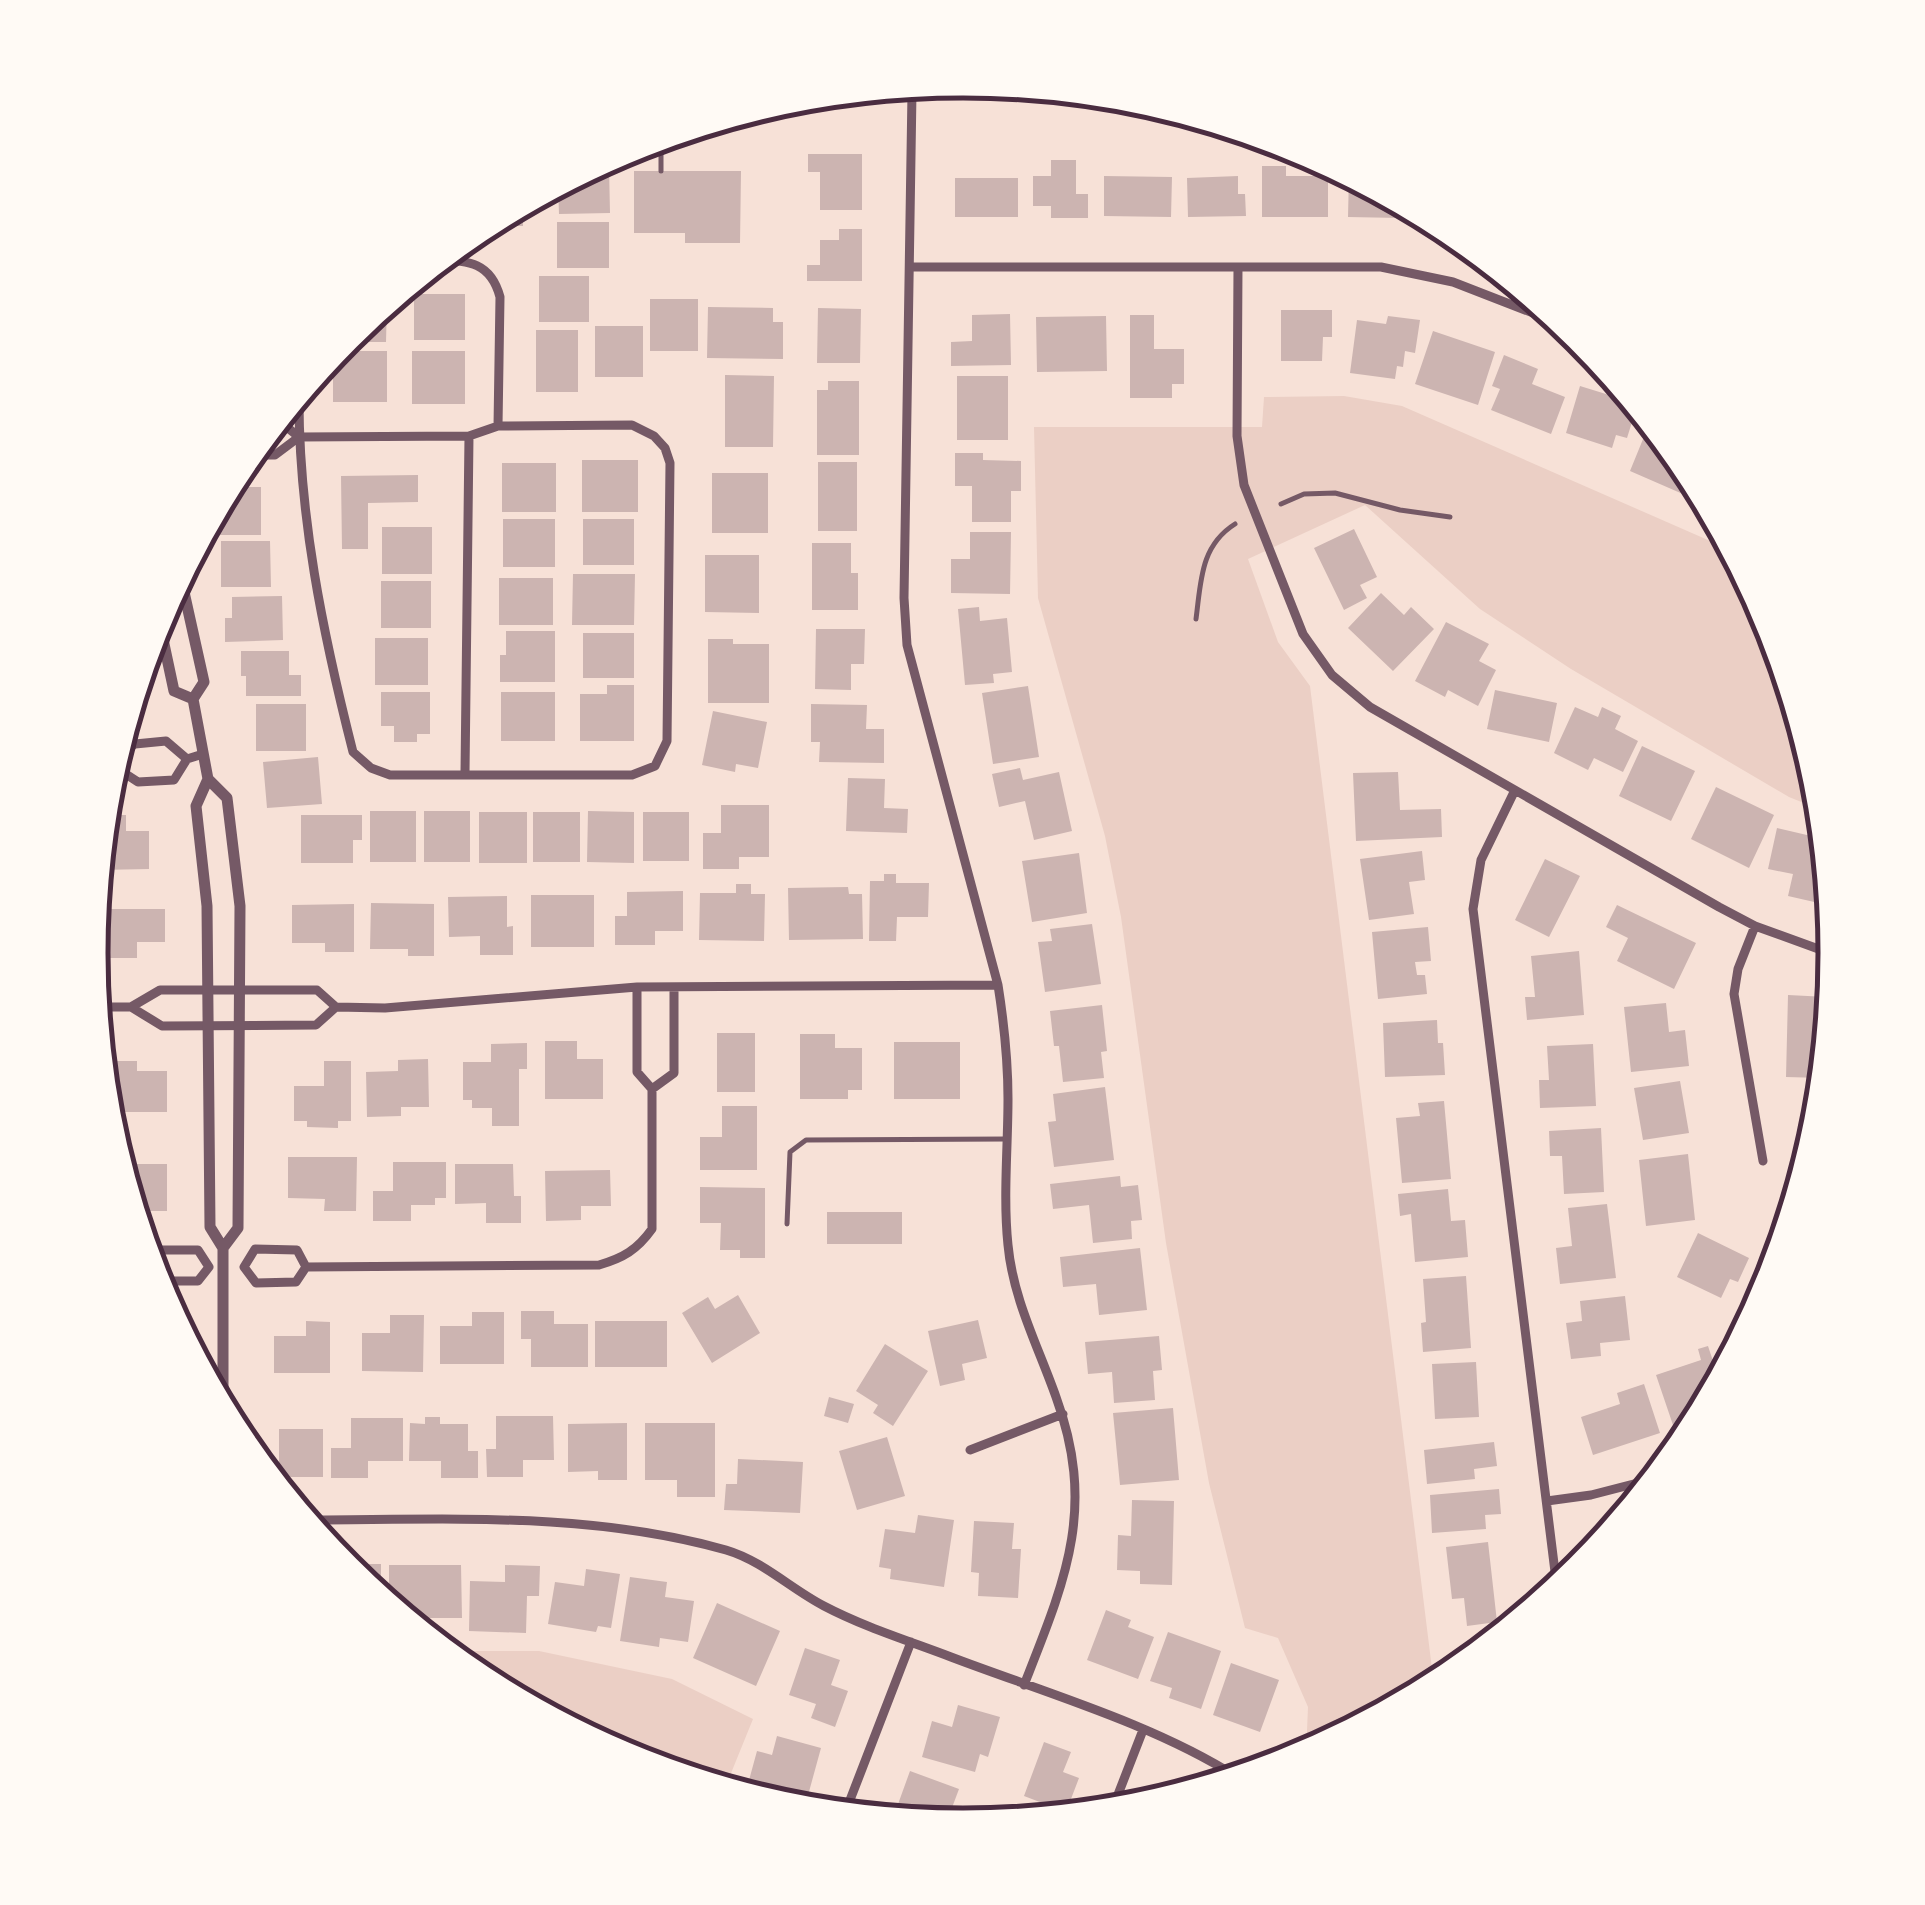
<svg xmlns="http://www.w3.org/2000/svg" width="1925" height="1905" font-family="'Playfair Display',serif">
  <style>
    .green { fill: #ebcfc5 }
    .building { fill: #ccb4b1 }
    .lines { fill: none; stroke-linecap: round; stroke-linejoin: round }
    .service { stroke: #755966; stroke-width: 5 }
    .minor { stroke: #755966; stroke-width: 9 }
    .tertiary { stroke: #755966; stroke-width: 11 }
    .primary { stroke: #4a2c40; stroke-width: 15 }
    .rim { fill: none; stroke: #4a2c40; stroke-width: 5 }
  </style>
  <rect width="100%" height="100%" fill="#f7e1d7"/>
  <path class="green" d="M1344 396 1402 406 1733 551 1769 619 1818 783 1821 810 1789 797 1571 669 1480 609 1365 505 1248 559 1278 642 1310 686 1434 1685 1306 1754 1308 1707 1278 1638 1245 1628 1209 1483 1166 1243 1121 917 1105 836 1038 598 1034 427H1262L1264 397Z
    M445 1651H539L672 1679 753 1719 725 1788 628 1758 477 1678Z"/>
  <path class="building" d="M808 154H862V210H820V172H808Z
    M1051 160H1076V194H1088V218H1051V206H1033V176H1051Z
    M609 166 610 213 559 214 558 184 591 167Z
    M1262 166H1286V176H1328V217H1262Z
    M634 171H741L740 243H685V233H634Z
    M1349 174 1402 203 1401 218 1348 217Z
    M1104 176 1172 177 1171 217 1104 216Z
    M1238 176V194H1245L1246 216 1188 217 1187 178Z
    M955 178H1018V217H955Z
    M523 203V226H480Z
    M557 222H609V268H557Z
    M839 229H862V281H807V265H820V240H839Z
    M539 276H589V322H539Z
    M414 294H465V340H414Z
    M650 299H698V351H650Z
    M387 302 386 342H340L346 335Z
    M708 307 773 308V322H783V359L707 358Z
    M818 308 861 309 860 363H817Z
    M1281 310H1332V337H1323L1322 361H1281Z
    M1010 314 1011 365 951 366V342L972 341V315Z
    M1130 315H1154V349H1184V384H1172V398H1130Z
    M1106 316 1107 371 1037 372 1036 317Z
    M1388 316 1420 320 1415 353 1405 351 1403 367 1397 366 1395 379 1350 373 1357 320 1386 324Z
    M595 326H643V377H595Z
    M536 330H578V392H536Z
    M1433 331 1495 352 1478 405 1415 384Z
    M333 351H387V402H333Z
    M412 351H465V404H412Z
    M1504 355 1538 369 1532 384 1565 397 1551 434 1491 410 1500 389 1492 386Z
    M725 375 774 376 773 447H725Z
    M957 376H1008V440H957Z
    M828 381H859V455H817V390H828Z
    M1580 386 1635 403 1637 406 1627 438 1616 435 1612 448 1566 433Z
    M1650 422 1688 468 1697 485 1692 498 1630 471Z
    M955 453H983V460L1021 461V491H1011V522H972V486H955Z
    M582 460H638V512H582Z
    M818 462H857V531H818Z
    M502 463H556V512H502Z
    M712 473H768V533H712Z
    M418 475V502L368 503V549H342L341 476Z
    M227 487H261V535H213V513Z
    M503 519H555V567H503Z
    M583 519H634V565H583Z
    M382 527H432V574H382Z
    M1354 529 1377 577 1360 585 1367 598 1344 610 1314 548Z
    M970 532H1011L1010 594 951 593V559H970Z
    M221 541H270L271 587H221Z
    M812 543H851V573H858V610H812Z
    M705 555H759V613L705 612Z
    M573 574H635L634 625H572Z
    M499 578H553V625H499Z
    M381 581H431V628H381Z
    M1381 593 1404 615 1411 607 1434 629 1393 671 1348 628Z
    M282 596 283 640 225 642V618H232V597Z
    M979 607 980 621 1007 618 1012 672 993 674 994 683 965 685 958 609Z
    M1446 622 1489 644 1479 661 1496 670 1478 706 1448 690 1445 697 1415 681Z
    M816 629H865L864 664H851V690L815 689Z
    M506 631H555V682H500V655H506Z
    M583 633H634V678H583Z
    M375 638H428V685H375Z
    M708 639H733V644H769V703H708Z
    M241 651H289V675H301V696H246V676H241Z
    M607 685H634V741H580V694H607Z
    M1028 686 1039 757 993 764 982 693Z
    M1495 690 1557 703 1549 742 1487 729Z
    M381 692H430V734H417V742H394V726H381Z
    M501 692H555V741H501Z
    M256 704H306V751H256Z
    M811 704 867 705 866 729H884V763L819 762 820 742H811Z
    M1575 707 1598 717 1602 707 1621 716 1615 729 1638 741 1623 772 1594 758 1588 770 1554 753Z
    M713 711 767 722 758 768 736 764 735 772 702 765Z
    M1642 746 1695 771 1671 821 1619 796Z
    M318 757 322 804 267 808 263 762Z
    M1020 768 1023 780 1059 772 1072 831 1034 840 1025 801 999 807 992 774Z
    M1398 772 1400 810 1441 809 1442 837 1356 841 1353 773Z
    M848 778 885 779 884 808 908 809 907 833 846 831Z
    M1716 787 1774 815 1749 868 1691 839Z
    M721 805H769V857H739V869H703V833H721Z
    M370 811H416V862H370Z
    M424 811H470V862H424Z
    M588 811 634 812V863L587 862Z
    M479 812H527V863H479Z
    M533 812H580V862H533Z
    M643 812H689V861H643Z
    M104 815H126V831H149V869L99 870Z
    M301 815H362V840H353V863H301Z
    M1777 828 1824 839 1828 883 1823 904 1788 896 1793 874 1768 869Z
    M1422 851 1425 880 1409 882 1414 914 1369 920 1360 859Z
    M1079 853 1087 913 1032 922 1022 861Z
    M1545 859 1580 876 1549 937 1515 920Z
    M884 874H896V883H929L928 917H897L896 941H869L870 881H884Z
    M736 884H751V894H765L764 941 699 940 700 893H736Z
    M848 887 849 894H862L863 939 789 940 788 888Z
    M683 891V931H655V945H615V916H627V892Z
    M531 895H594V947H531Z
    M507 896V927L513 926V955H480V936L449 937 448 897Z
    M371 903 434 904V956H408V949H370Z
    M354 904V952H325V943H292V905Z
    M1617 905 1696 943 1674 989 1617 961 1628 938 1606 927Z
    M110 909H165V942H137V958H105V933H110Z
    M1092 924 1101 984 1045 992 1038 942 1052 941 1050 929Z
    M1428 927 1431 961 1415 962 1417 975H1425L1427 994 1378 999 1372 932Z
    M1579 951 1584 1015 1527 1020 1525 997H1535L1531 956Z
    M1788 995 1827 997 1823 1078 1786 1077Z
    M1666 1003 1669 1032 1685 1030 1689 1066 1631 1072 1624 1007Z
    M1102 1005 1107 1051 1101 1052 1104 1078 1063 1082 1059 1046H1054L1050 1011Z
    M1437 1020 1438 1043H1443L1445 1075 1385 1077 1383 1023Z
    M717 1033H755V1092H717Z
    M800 1034H835V1048H862V1090H848V1099H800Z
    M545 1041H577V1059H603V1099H545Z
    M894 1042H960V1099H894Z
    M527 1043V1069H519V1126H492V1108H472V1100H463V1062H491V1044Z
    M1593 1044 1596 1106 1540 1108 1539 1080H1549L1547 1046Z
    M428 1059 429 1107H401V1116L367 1117 366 1072 398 1071V1060Z
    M104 1061H137V1071H167V1112H115V1091H104Z
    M324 1061H351V1121H338V1128L307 1127V1121H294V1086H324Z
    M1680 1081 1689 1133 1643 1140 1634 1088Z
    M1105 1087 1114 1160 1054 1167 1048 1122 1056 1121 1053 1094Z
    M1444 1101 1451 1179 1402 1183 1396 1118 1420 1116 1418 1103Z
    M722 1106H757V1170H700V1137H722Z
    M1601 1128 1604 1192 1564 1194 1562 1156H1550L1549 1131Z
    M1688 1154 1695 1220 1646 1226 1639 1160Z
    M288 1157H357L356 1211H324L325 1199 288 1198Z
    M393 1162H446V1198H435V1205H411V1221H373V1191H393Z
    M119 1164H167V1211H134Z
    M455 1164H513L514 1196H521V1223H486V1203L455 1204Z
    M610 1170 611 1206H581V1220L546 1221 545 1171Z
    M1120 1176 1121 1187 1138 1185 1142 1220 1131 1221 1132 1239 1093 1243 1089 1205 1053 1209 1050 1184Z
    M700 1187 765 1188V1258H740V1250H720L721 1223H700Z
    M1448 1189 1451 1221 1465 1220 1468 1257 1415 1262 1411 1214 1400 1216 1398 1194Z
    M1607 1204 1616 1278 1560 1284 1556 1248 1572 1246 1568 1208Z
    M827 1212H902V1244H827Z
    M1698 1233 1749 1258 1738 1282 1730 1279 1721 1298 1677 1277Z
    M1140 1248 1147 1310 1099 1315 1096 1284 1063 1287 1060 1257Z
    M1466 1276 1471 1348 1423 1352 1421 1323 1426 1322 1423 1279Z
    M738 1295 760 1333 712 1363 682 1313 708 1297 715 1309Z
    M1625 1296 1630 1340 1600 1343 1601 1356 1571 1359 1566 1323 1582 1321 1580 1301Z
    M521 1311H554V1324H588V1367H531V1339H521Z
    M472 1312H504V1364H440V1326H472Z
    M390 1315H424L423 1372 362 1371V1333H390Z
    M978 1320 987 1358 962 1364 965 1380 940 1386 928 1331Z
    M306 1321 330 1322V1373H274V1336H306Z
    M595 1321H667V1367H595Z
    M1159 1336 1162 1370 1153 1371 1155 1400 1114 1403 1112 1372 1088 1374 1085 1342Z
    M885 1344 928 1371 893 1426 873 1413 878 1405 856 1391Z
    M1708 1346 1719 1379 1711 1393 1693 1400 1698 1417 1673 1425 1656 1375 1701 1360 1698 1349Z
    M1476 1362 1479 1417 1435 1419 1432 1364Z
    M1644 1384 1660 1433 1593 1455 1581 1417 1620 1404 1617 1393Z
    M829 1397 854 1404 848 1423 824 1416Z
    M1173 1408 1179 1480 1120 1485 1113 1413Z
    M496 1416H553L554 1460H523V1477H487L486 1449H496Z
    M425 1417H440V1424H468V1451H478V1478H441V1461H409L410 1423 425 1424Z
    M351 1418H403V1461H368V1478H331V1448H351Z
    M627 1423V1480H598V1471L568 1472V1424Z
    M645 1423H715V1497H677V1480H645Z
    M279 1429H323V1477H279Z
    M887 1437 905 1496 857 1510 839 1451Z
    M1494 1442 1497 1466 1474 1469 1475 1479 1427 1484 1424 1450Z
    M738 1459 803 1462 800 1513 724 1510 726 1484H737Z
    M1499 1489 1501 1514 1485 1515 1486 1529 1432 1533 1430 1495Z
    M1132 1500 1174 1501 1172 1585 1140 1584V1571L1117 1570 1118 1535 1131 1536Z
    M918 1515 954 1520 944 1587 890 1579 891 1569 879 1567 885 1529 915 1533Z
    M974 1521 1014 1523 1012 1549H1021L1018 1598 978 1596 979 1573 971 1572Z
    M1488 1542 1497 1622 1467 1626 1464 1598 1452 1599 1446 1547Z
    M348 1564H381V1598L348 1572Z
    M389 1565H461L462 1618H405L389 1605Z
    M505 1565 540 1566 539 1596H527L526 1633 469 1631 470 1581 505 1582Z
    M586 1569 620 1574 611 1628 598 1626 596 1632 548 1624 555 1582 584 1586Z
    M630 1577 667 1582 665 1597 694 1601 688 1642 660 1638 659 1647 620 1641Z
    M717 1603 780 1631 756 1686 693 1658Z
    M1106 1610 1131 1620 1128 1627 1154 1637 1138 1679 1087 1660Z
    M1168 1632 1221 1651 1201 1709 1169 1698 1172 1688 1150 1681Z
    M805 1648 840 1660 831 1685 848 1691 835 1727 811 1718 816 1704 789 1695Z
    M1231 1663 1279 1680 1260 1732 1213 1715Z
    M958 1705 1000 1717 988 1757 980 1754 975 1772 922 1757 932 1721 952 1727Z
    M777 1736 821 1748 807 1799 748 1784 757 1751 772 1755Z
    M1044 1742 1071 1752 1063 1772 1079 1778 1066 1812 1024 1796Z
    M910 1771 959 1789 950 1813 939 1809 935 1822 893 1818Z"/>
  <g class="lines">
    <path class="service" d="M661 171V136
      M1281 504 1304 494 1335 493 1400 510 1450 517
      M1196 619C1201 582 1200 546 1235 524
      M787 1224 790 1152 806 1140 1007 1139"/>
    <path class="minor" d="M912 92 904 598 907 645 998 985C1004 1023 1008 1061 1008 1099 1008 1147 1003 1197 1008 1245 1013 1299 1038 1346 1056 1397 1097 1509 1065 1581 1024 1685
      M437 260C469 260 491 263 500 297L498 426
      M911 267H1381L1453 282 1569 327
      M1238 267 1237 436 1244 485 1303 634 1332 675 1370 707 1719 907 1755 926 1835 955
      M299 437 469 436 498 426 632 425 654 436 665 448 670 463 667 741 655 766 632 775H390L371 768 353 752C323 634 298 514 299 392
      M247 455H275L299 437 277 419
      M114 758 135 744 166 741 187 759
      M112 765 138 782 174 780 187 759 203 754
      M465 773 469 436
      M1515 790 1481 860 1473 909 1557 1588
      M1755 926 1738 969 1734 994 1763 1161
      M637 987V1072L652 1089 674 1073V987
      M95 1007H131
      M336 1007 316 1025 162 1026 131 1007 160 990H317L336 1007 385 1008 637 987 998 985
      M255 1249 297 1250 306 1267 296 1282 256 1283 244 1267Z
      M145 1250H198L209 1267 198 1281H155
      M306 1267 599 1265C623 1258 637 1250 652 1229V1089
      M970 1450 1063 1414
      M1547 1501 1591 1495 1653 1479
      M305 1520C446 1520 589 1511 726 1550 763 1561 791 1589 824 1606 864 1627 909 1641 951 1657 1043 1692 1154 1724 1237 1777
      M1112 1810 1143 1730
      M845 1813 911 1642"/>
    <path class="tertiary" d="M180 574 204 682 193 699 208 779 227 798 240 906 238 1228 223 1248 210 1227 207 906 196 806 208 779
      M158 616 174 691 193 699
      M223 1248V1412"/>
    <path class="primary" d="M829 93 1078 91"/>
  </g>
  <path d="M0 0H1925V1905H0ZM108 953a855 855 0 1 1 1710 0a855 855 0 1 1-1710 0Z" fill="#fffaf5" fill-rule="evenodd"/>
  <path class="rim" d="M108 953a855 855 0 1 1 1710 0a855 855 0 1 1-1710 0Z"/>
</svg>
